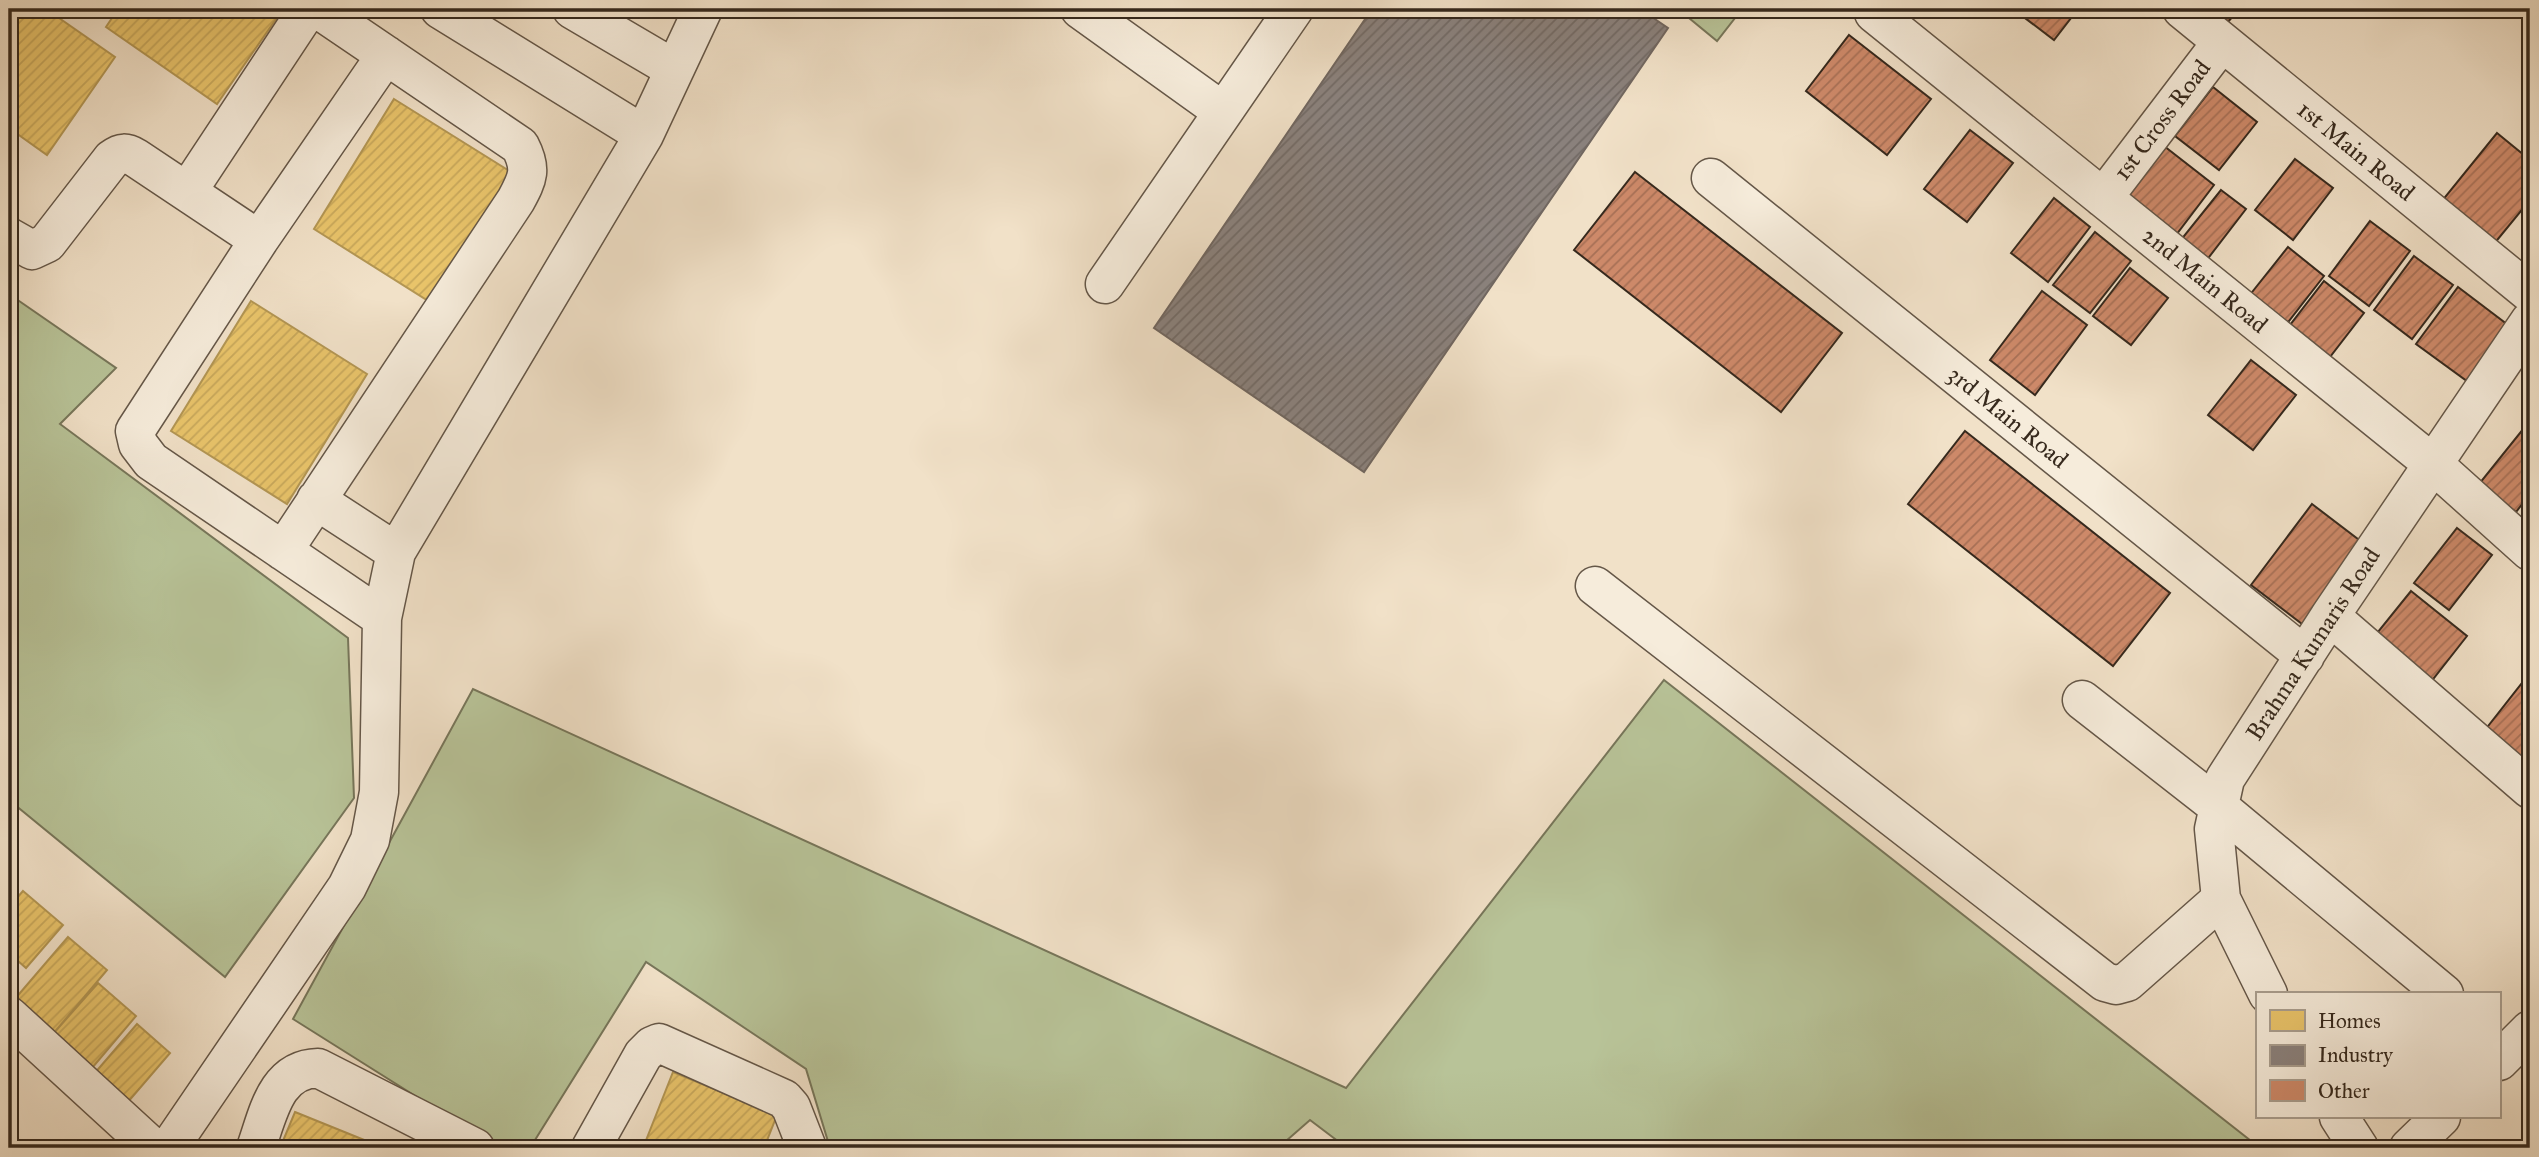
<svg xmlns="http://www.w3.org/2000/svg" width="2539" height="1157" font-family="'IM FELL Great Primer',serif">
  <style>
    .green { fill: #b8c398; stroke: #77765a; stroke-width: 2 }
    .homes { fill: url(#homes-hatch); stroke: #b39653; stroke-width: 2 }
    .industry { fill: url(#industry-hatch); stroke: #716760; stroke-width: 2 }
    .building { fill: url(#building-hatch); stroke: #36291d; stroke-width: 2 }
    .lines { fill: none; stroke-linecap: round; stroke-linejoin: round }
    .minor-casing { stroke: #655748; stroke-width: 41 }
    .minor { stroke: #f6ecdb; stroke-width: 38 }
    .labels { text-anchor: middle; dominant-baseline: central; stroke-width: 7; stroke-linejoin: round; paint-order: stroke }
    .street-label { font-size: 24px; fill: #36291d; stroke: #f6ecdb }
  </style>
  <defs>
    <pattern id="homes-hatch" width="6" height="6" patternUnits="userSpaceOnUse" patternTransform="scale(1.75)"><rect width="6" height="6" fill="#e9c46a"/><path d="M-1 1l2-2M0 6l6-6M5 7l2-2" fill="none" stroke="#c8a85b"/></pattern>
    <pattern id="industry-hatch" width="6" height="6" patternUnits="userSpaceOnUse" patternTransform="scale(1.75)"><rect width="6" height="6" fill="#8a817c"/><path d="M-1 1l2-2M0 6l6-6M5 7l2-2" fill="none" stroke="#726a65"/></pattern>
    <pattern id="building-hatch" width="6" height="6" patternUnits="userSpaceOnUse" patternTransform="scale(1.75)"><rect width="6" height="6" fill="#cd8969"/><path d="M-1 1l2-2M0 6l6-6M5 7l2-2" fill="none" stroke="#a77056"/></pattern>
  </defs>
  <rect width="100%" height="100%" fill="#f1e1c8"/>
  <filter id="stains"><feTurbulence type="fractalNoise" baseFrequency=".00286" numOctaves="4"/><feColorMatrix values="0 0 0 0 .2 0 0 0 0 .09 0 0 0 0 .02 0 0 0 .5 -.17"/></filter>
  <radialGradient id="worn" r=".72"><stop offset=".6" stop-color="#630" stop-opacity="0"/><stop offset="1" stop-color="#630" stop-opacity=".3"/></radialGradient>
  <path class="green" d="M1678 9H1742L1717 41Z
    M9 294 116 368 60 424 348 638 354 798 225 977 9 800Z
    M1664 680 2260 1148H1347L1310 1120 1278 1148H830L806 1069 646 962 530 1148H498L293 1019 473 689 1346 1088Z"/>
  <path class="homes" d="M9 9H46L115 57 47 155 9 128Z
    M118 9H283L217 104 106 27Z
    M394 99 511 172 430 302 314 229Z
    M251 301 367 374 287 504 171 431Z
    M23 891 63 925 26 968 9 953V907Z
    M68 937 107 970 53 1034 14 1000Z
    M98 983 136 1016 92 1068 53 1034Z
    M137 1024 170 1053 127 1103 94 1074Z
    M673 1072 777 1115 764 1148H643Z
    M295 1112 384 1148H280Z"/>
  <path class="industry" d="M1372 9H1640L1668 28 1364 472 1154 328Z"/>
  <path class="building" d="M2013 9H2078L2054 40Z
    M2198 9H2239L2222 29Z
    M1849 35 1931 99 1887 155 1806 91Z
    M2213 87 2257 122 2219 170 2175 136Z
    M1970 130 2013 163 1967 222 1924 189Z
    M2497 133 2530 160V200L2489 250 2437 207Z
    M2164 146 2214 185 2176 235 2125 196Z
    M2295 159 2333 188 2293 240 2255 210Z
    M1635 172 1842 333 1781 412 1574 250Z
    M2221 190 2246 209 2206 261 2180 241Z
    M2054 198 2090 227 2048 282 2011 253Z
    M2370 221 2410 251 2369 306 2329 276Z
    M2095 232 2131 261 2090 313 2053 285Z
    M2288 247 2324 276 2282 330 2245 301Z
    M2414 256 2453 285 2412 339 2374 310Z
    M2130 268 2168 298 2131 345 2093 316Z
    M2324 281 2364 313 2323 366 2283 334Z
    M2458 287 2512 328 2471 384 2416 344Z
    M2042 291 2087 325 2035 395 1990 360Z
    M2251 360 2296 395 2253 450 2208 415Z
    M2524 428 2530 433V494L2516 512 2479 484Z
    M1965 431 2170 593 2113 666 1908 504Z
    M2312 504 2367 546 2306 627 2251 585Z
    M2457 528 2492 555 2449 610 2414 583Z
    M2411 591 2467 636 2430 683 2373 638Z
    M2522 683 2530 689V750L2523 760 2485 730Z"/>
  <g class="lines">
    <g class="minor-casing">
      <path id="minor" d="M440 9 644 135
        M572 9 674 69
        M1080 9 1222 111
        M2182 9 2530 293
        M1874 13 2433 464 2530 551
        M1711 178 2305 656
        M187 192 308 9
        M2103 198 2222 42
        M9 237 32 250 47 243 112 159C121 152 126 152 136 158L259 240 135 431 138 444 151 461 382 618
        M259 240 386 55
        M1105 284 1294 9
        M316 500 396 552
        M283 551 516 200C528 178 532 169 520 146L318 9
        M1595 586 2105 982 2116 985 2127 982 2221 899
        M2330 616 2530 789
        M2082 700 2219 807 2444 994
        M2268 994 2221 899 2214 829 2225 779 2330 616 2530 321
        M9 1016 153 1148
        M2499 1061 2530 1030
        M2339 1117 2359 1148
        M169 1148 347 887 370 840 379 792 382 618 396 552 644 135 703 9
        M256 1148C268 1115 275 1069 318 1068L475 1148
        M591 1148 643 1055 652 1046 659 1043 784 1099 791 1107 807 1148
        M2409 1148 2441 1117"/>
    </g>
    <use href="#minor" class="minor"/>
  </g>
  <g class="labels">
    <g class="street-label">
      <text transform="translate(2162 120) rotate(-53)">1st Cross Road</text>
      <text transform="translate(2356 151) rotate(39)">1st Main Road</text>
      <text transform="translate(2205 280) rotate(39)">2nd Main Road</text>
      <text transform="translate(2008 417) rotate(39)">3rd Main Road</text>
      <text transform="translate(2313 644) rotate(-57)">Brahma Kumaris Road</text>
    </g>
  </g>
  <rect width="2539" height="1157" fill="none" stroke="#f1e1c8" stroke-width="35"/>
  <rect x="10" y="10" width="2518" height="1136" fill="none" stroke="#36291d" stroke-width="3.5"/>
  <rect x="18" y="18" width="2504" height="1122" fill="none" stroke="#36291d" stroke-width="2"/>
  <rect x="2256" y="992" width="245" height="126" fill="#f6ecdb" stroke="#a99e8f" stroke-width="2"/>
  <rect x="2270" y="1010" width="35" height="21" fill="#e9c46a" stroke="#a99e8f" stroke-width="2"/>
  <text x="2318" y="1028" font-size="21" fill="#36291d">Homes</text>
  <rect x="2270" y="1045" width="35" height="21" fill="#8a817c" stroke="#a99e8f" stroke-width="2"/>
  <text x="2318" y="1062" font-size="21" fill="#36291d">Industry</text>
  <rect x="2270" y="1080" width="35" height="21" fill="#cd8969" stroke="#a99e8f" stroke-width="2"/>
  <text x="2318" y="1098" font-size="21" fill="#36291d">Other</text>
  <rect width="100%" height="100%" filter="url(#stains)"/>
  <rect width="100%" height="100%" fill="url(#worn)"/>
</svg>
